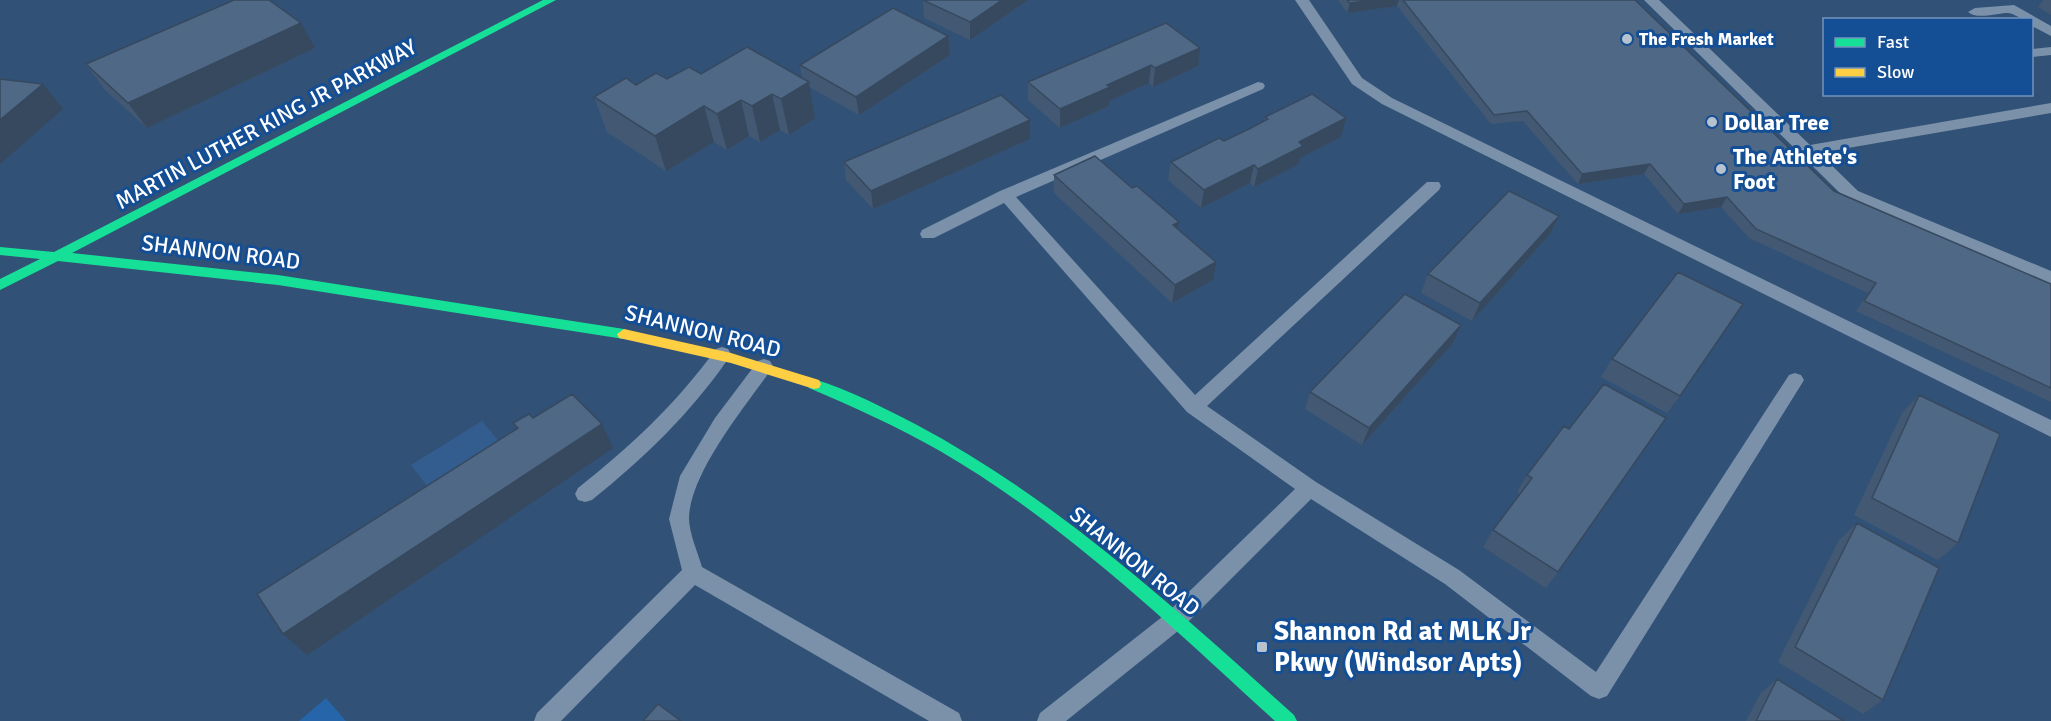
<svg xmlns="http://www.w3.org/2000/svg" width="2051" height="721" font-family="Signika,sans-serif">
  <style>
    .green { fill: #2765ab }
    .water { fill: #345d8f }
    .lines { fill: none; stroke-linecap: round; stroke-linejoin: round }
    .lane { fill: #7a91a9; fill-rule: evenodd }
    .fast { fill: #16e098; fill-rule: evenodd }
    .slow { fill: #ffcf43; fill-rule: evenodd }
    .wall { fill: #435973 }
    .shaded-wall { fill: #37495e }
    .building { fill: #4e6886; stroke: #37495e; stroke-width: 1.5 }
    .poi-dot { fill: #b7c2cf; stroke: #144e94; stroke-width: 2 }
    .labels { text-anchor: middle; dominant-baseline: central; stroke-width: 6; stroke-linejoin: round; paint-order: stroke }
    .far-poi-label { font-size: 18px; font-weight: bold; fill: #fff; stroke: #144e94; text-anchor: start }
    .poi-label { font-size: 22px; font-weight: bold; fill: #fff; stroke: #144e94; text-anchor: start }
    .street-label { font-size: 22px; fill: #fff; stroke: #144e94 }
    .near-poi-label { font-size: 27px; font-weight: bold; fill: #fff; stroke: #144e94; text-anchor: start }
  </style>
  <rect width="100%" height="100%" fill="#315177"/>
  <path class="green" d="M326 698 346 721H299Z"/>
  <path class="water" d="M482 421 500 443 428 487 411 465Z"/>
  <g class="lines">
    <path class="lane" d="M1295 0H1309L1362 78 1392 98 2051 420V437L1382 104 1352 84Z
      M1644 0H1659L1810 145 2051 103V113L1819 153 1858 191 2051 271V284L1846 199Z
      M2014 5 2051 26V36L2032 26V20C2020 20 2016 14 2008 13 1996 13 1977 20 1968 12L1975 8Z
      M2051 47V55L2032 57V49Z
      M1258 82 1263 83 1265 86 1263 89 1016 197 1195 395 1427 182H1439L1441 186 1439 190 1207 406 1316 482 1459 570 1596 672 1789 375 1795 373 1801 375 1804 380 1801 385 1607 696 1599 699 1591 696 1445 584 1311 499 1183 627 1066 721H1037L1040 713 1167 613 1295 489 1187 412 1004 203 934 238H922L920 234 922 230 1000 191Z
      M722 347 728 349 731 354 728 359C690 414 644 458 592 500L585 502 578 500 575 494 578 488C630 447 677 403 716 349Z
      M764 359 770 361 773 366 770 371C744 408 690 473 689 518 689 533 698 553 702 567L959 713 962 721H929L695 585 561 721H534L537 713 682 570 669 519 680 476 715 418 758 361Z"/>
    <path class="fast" d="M543 0H556L72 253 278 275 624 329 631 334 629 338 624 339 278 285 58 261 0 290V279L40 259 0 255V247L54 252Z
      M814 379C850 390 884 408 917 425 1058 500 1176 609 1294 715L1297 721H1275C1170 625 1064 523 940 451 898 427 854 407 809 388L807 384 809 380Z"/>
    <path class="slow" d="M624 329 731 353 819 380 821 384 819 388 814 389 731 363 619 338 617 334Z"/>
  </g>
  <path class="wall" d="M923 0H1028L970 40 924 18Z
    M1338 0H1635L1834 191 2051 284V402L1856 311 1868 293 1749 238 1721 207 1678 214 1644 174 1578 184 1523 121 1491 124 1397 6 1347 13Z
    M2044 0H2051V15L2038 7Z
    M1166 23 1198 66 1153 87 1149 83 1109 101V106L1060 128 1028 100V82Z
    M948 36 950 55 859 115 809 87 815 118 789 135 780 130 760 142 749 136 727 150 714 142 666 171 607 132 594 97 636 85 667 79 802 78 800 65Z
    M315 48 147 128 105 90 86 64Z
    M1265 117 1341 137 1300 158 1299 164 1254 187 1250 183 1201 208 1168 180 1171 162 1224 141 1264 121Z
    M1030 120V139L873 209 846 180 844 162Z
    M1054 175 1178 229 1213 280 1172 303 1054 193Z
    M1559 216 1550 234 1472 321 1421 293 1428 274Z
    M1461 325 1453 343 1362 445 1305 409 1310 392Z
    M1612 359 1680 396 1667 413 1601 377Z
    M1919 395 1958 543 1938 560 1854 515 1902 413Z
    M1546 450 1558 572 1546 588 1483 547 1493 530 1520 494 1517 492 1527 475Z
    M1857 523 1883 700 1863 714 1778 662 1839 540Z
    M1777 679 1844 721H1746L1760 694Z"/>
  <path class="shaded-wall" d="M1002 0H1028L970 40V22Z
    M1373 0H1399L1397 6 1347 13 1350 3Z
    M301 23 315 48 147 128 128 103Z
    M948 36 950 55 859 115 856 97Z
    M1200 48 1198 66 1153 87 1155 68Z
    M1151 65 1149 83 1109 101V106L1060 128V109L1107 85Z
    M809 82 815 118 789 135 781 99Z
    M43 84 63 109 0 164V120Z
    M772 94 780 130 760 142 752 106Z
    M741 100 749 136 727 150 717 114Z
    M704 106 714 142 666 171 655 136Z
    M1346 118 1341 137 1300 158 1299 164 1254 187 1258 169 1299 142Z
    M1030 120V139L873 209 871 191Z
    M1650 164 1644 174 1578 184 1582 174Z
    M1254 165 1250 183 1201 208 1204 190Z
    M1727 197 1721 207 1678 214 1684 204Z
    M1559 216 1550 234 1472 321 1480 303Z
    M1179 222 1176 240 1173 225Z
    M1216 262 1213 280 1172 303 1175 285Z
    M1461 325 1453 343 1362 445 1369 428Z
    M602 424 613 448 307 655 283 634Z"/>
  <path class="building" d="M234 0H269L301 23 128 103 86 64Z
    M923 0H1002L970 22Z
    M1347 0H1373L1350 3Z
    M1403 0H1635L1834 191 2051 284V388L1864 301 1876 283 1756 229 1727 197 1684 204 1650 164 1582 174 1527 111 1494 115Z
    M893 8 948 36 856 97 800 65Z
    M1166 23 1200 48 1155 68 1151 65 1107 85 1110 87 1060 109 1028 82Z
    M747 47 809 82 781 99 772 94 752 106 741 100 717 114 704 106 655 136 594 97 626 78 636 85 656 73 667 79 689 67 701 74Z
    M0 79 43 84 0 120Z
    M1312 94 1346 118 1299 142 1303 146 1258 169 1254 165 1204 190 1171 162 1219 138 1224 141 1249 129 1268 119 1265 117Z
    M1001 95 1030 120 871 191 844 162Z
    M1095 156 1132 188 1137 186 1179 222 1173 225 1216 262 1175 285 1054 175Z
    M1509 191 1559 216 1480 303 1428 274Z
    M1678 272 1743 304 1680 396 1612 359Z
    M1405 294 1461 325 1369 428 1310 392Z
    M1604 384 1666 418 1558 572 1493 530 1532 478 1527 475 1546 450 1564 426 1569 429Z
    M572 394 602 424 283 634 257 594 518 428 513 423 529 414 533 418Z
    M1919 395 2000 434 1958 543 1872 498Z
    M1857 523 1939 568 1883 700 1795 647Z
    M1777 679 1844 721H1756Z
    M658 704 681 721H643Z"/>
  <g class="poi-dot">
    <circle cx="1627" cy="39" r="6"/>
    <circle cx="1712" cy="122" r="6"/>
    <circle cx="1721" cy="169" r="6"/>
    <rect x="1256" y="641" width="12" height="12" rx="3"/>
  </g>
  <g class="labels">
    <g class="far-poi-label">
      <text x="1639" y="39">The Fresh Market</text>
    </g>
    <g class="poi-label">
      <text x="1724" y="122">Dollar Tree</text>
      <text x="1733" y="156">The Athlete's<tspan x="1733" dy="25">Foot</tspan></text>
    </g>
    <g class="street-label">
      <text transform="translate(266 124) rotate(-28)">MARTIN LUTHER KING JR PARKWAY</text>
      <text transform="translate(221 252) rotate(7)">SHANNON ROAD</text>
      <text transform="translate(703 331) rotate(14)">SHANNON ROAD</text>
      <text transform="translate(1135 561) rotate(39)">SHANNON ROAD</text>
    </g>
    <g class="near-poi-label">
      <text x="1274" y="631">Shannon Rd at MLK Jr<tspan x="1274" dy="31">Pkwy (Windsor Apts)</tspan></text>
    </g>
  </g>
  <rect x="1823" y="18" width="210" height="78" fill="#144e94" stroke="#7295bf" stroke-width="1.5"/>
  <rect x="1835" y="38" width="30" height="9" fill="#16e098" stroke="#7295bf" stroke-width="1.5"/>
  <text x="1877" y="48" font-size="18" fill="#ffffff">Fast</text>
  <rect x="1835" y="68" width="30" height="9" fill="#ffcf43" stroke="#7295bf" stroke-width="1.5"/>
  <text x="1877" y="78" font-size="18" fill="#ffffff">Slow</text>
</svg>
